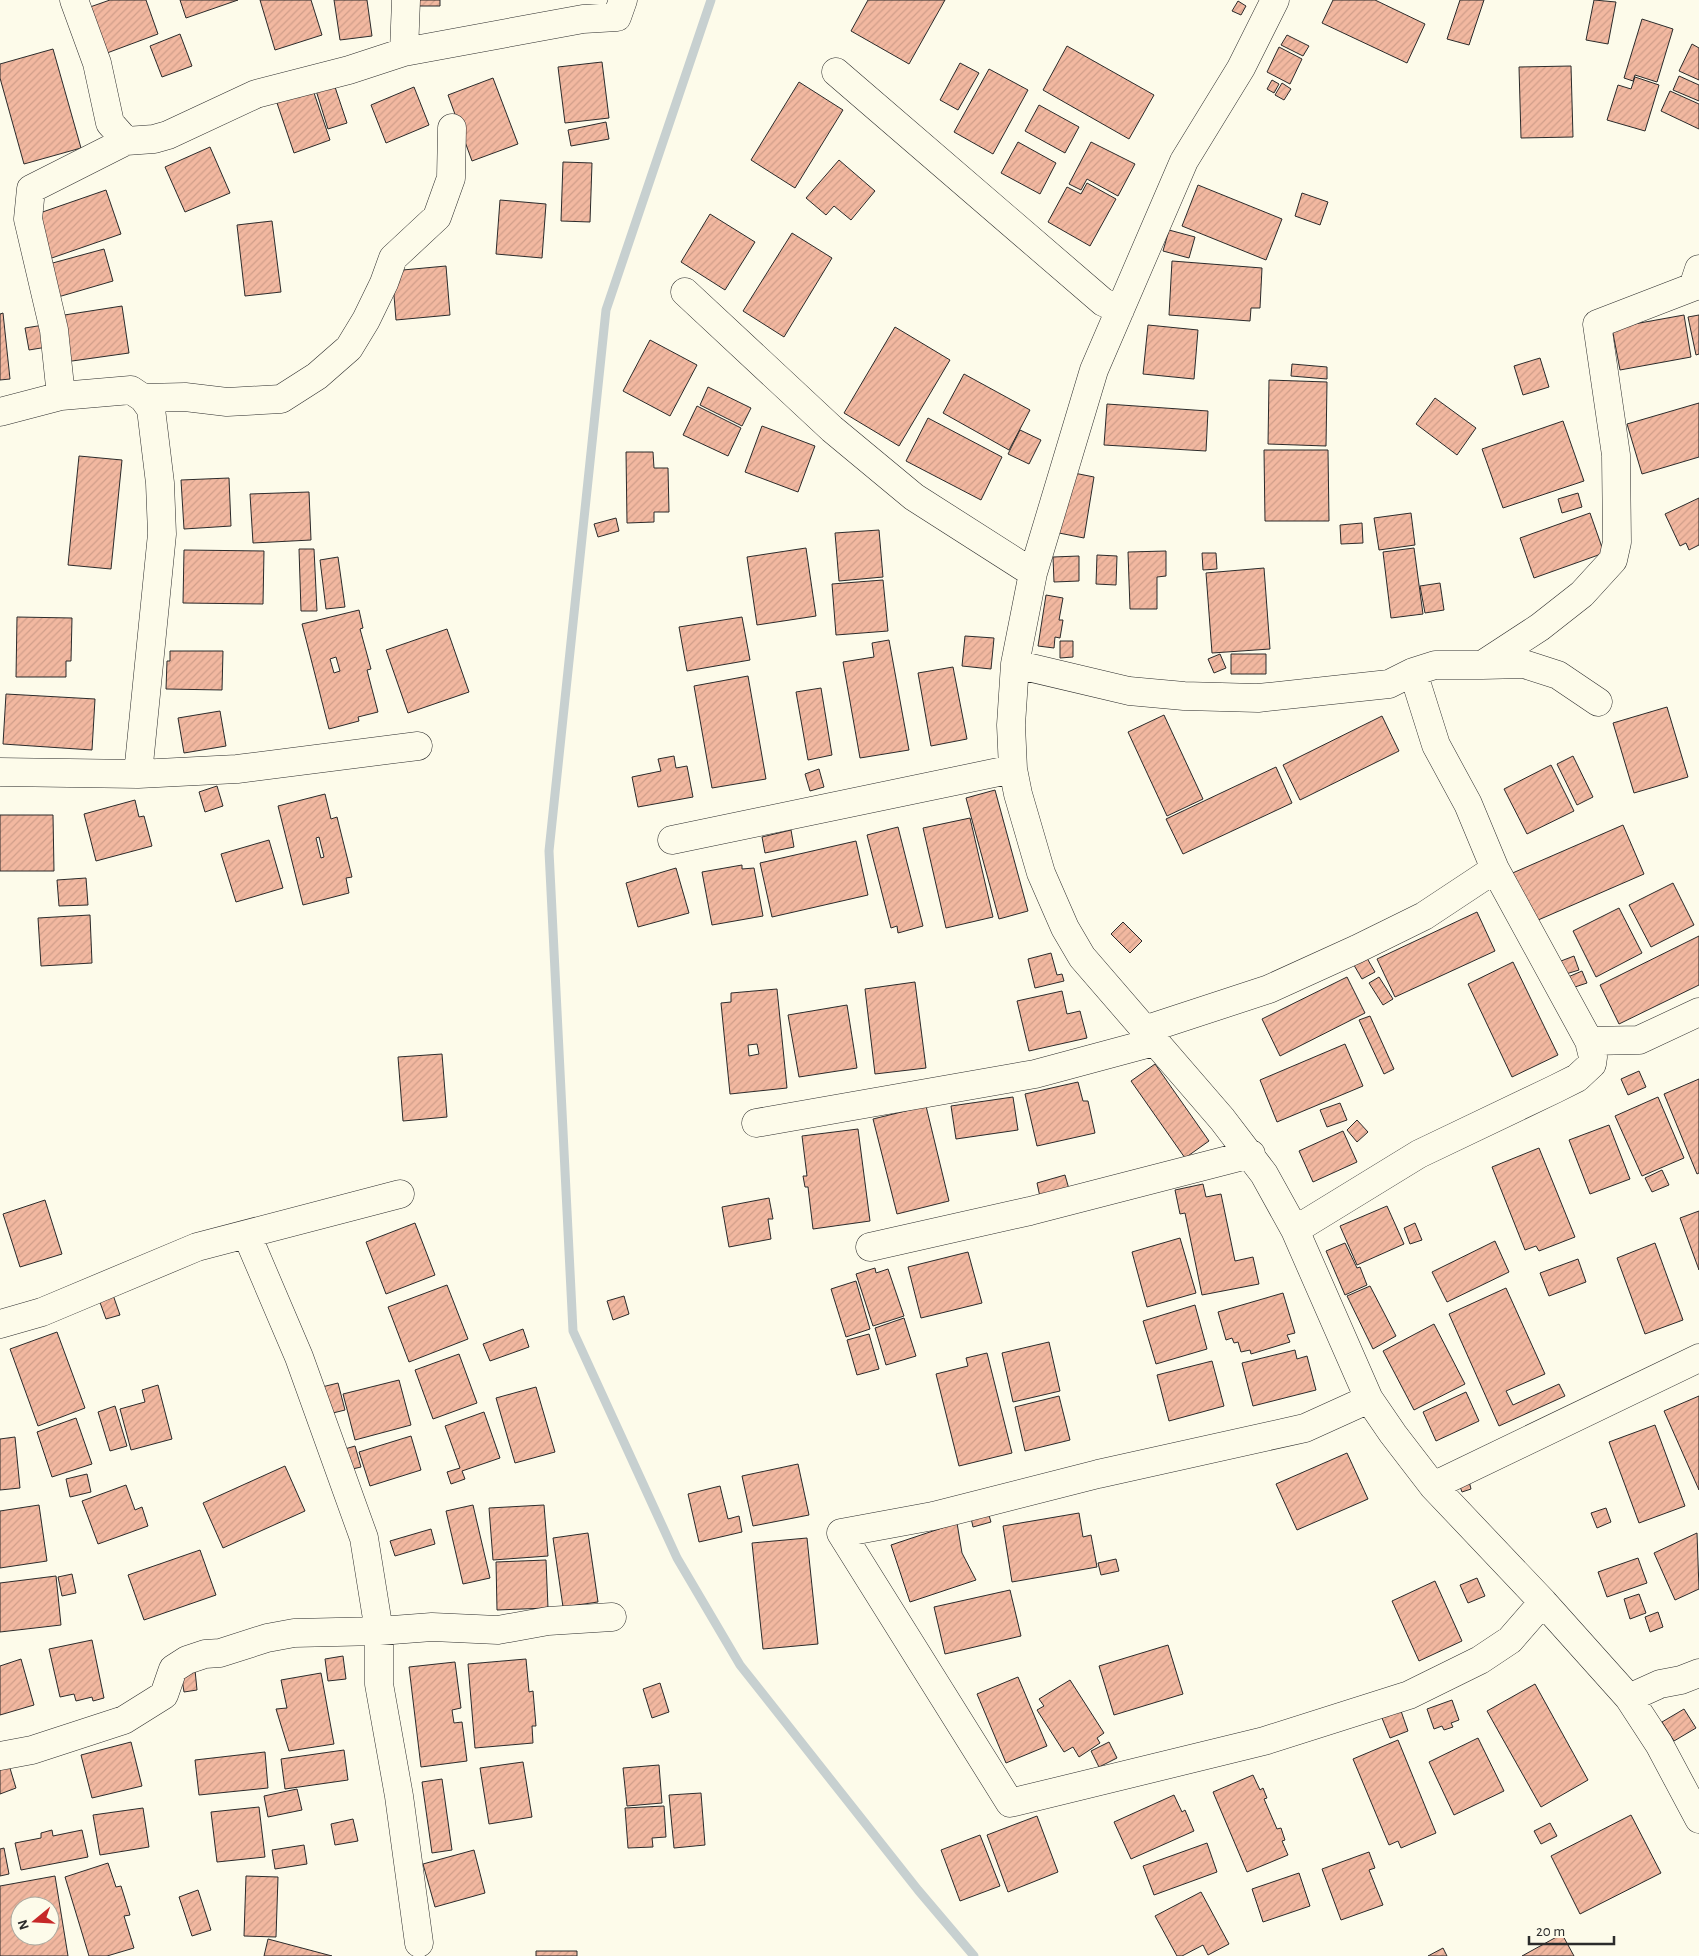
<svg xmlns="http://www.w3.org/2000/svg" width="1699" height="1956" font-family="'Alegreya Sans',sans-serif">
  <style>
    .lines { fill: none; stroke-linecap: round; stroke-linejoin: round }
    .stream { stroke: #c7d0d0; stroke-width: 9 }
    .building { fill: url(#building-hatch); stroke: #2b2b2b; fill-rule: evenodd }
    .minor-casing { stroke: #2b2b2b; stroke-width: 29 }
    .minor { stroke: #fdfbea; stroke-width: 28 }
  </style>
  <defs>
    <pattern id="building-hatch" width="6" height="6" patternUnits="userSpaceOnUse" patternTransform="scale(1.25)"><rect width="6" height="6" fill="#f2b8a0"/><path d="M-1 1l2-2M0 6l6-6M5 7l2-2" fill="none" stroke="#d09e8a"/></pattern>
  </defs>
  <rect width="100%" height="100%" fill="#fdfbea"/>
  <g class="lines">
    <path class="stream" d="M711 0 606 310 549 851 573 1331 677 1558 740 1665 918 1890 974 1956"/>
  </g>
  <path class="building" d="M110 0H146L158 34 107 53 90 7Z
    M180 0H238L186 18Z
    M260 0H311L322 35 275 50Z
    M334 0H367L372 36 340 40Z
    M418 0H440V6H418Z
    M868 0H945L909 64 851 31Z
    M1333 0H1375L1425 24 1407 63 1322 23Z
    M1460 0H1484L1469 45 1447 39Z
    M1594 0 1616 2 1608 44 1586 40Z
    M1238 1 1246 6 1241 15 1232 11Z
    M1642 19 1673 29 1657 82 1635 75 1633 81 1624 78Z
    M180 34 192 66 162 77 150 46Z
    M1287 35 1309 46 1303 56 1281 45Z
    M1692 44 1699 48V80L1679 71Z
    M1067 46 1154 95 1129 139 1043 90Z
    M1279 47 1302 59 1290 84 1267 72Z
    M53 49 81 148 24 164 0 78V64Z
    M602 62 609 118 565 123 558 67Z
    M960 63 979 73 958 110 940 100Z
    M1571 66 1573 137 1521 138 1519 67Z
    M989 69 1028 90 993 154 954 132Z
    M1679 76 1699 85V101L1673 90Z
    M1635 77 1659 85 1645 131 1607 120 1618 85 1631 89Z
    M332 78 347 123 328 129 314 84Z
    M493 78 518 144 472 161 448 95Z
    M1272 80 1279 84 1274 93 1267 89Z
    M799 82 843 110 795 188 751 160Z
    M1282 83 1291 89 1284 100 1275 95Z
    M312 87 330 140 294 153 276 100Z
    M414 87 429 125 386 143 371 105Z
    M1670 91 1699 104V129L1661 111Z
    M1039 105 1079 127 1065 153 1025 131Z
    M606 122 609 139 571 146 568 130Z
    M1018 142 1056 163 1040 194 1001 173Z
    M1091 142 1135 164 1118 196 1087 179 1081 190 1069 184Z
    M210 147 230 193 185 212 165 167Z
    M839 160 875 191 851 220 834 206 826 215 806 198Z
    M563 162 592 163 590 222 561 221Z
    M1087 183 1116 199 1090 246 1048 222 1067 187 1081 194Z
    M1198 185 1282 219 1266 260 1182 226Z
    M106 190 121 234 46 260 31 216Z
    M1302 193 1328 202 1320 225 1295 216Z
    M500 200 546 204 542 258 496 254Z
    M710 214 755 242 725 290 681 262Z
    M272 221 281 292 245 296 237 225Z
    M1169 230 1195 237 1189 258 1163 251Z
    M792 233 832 258 784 337 743 311Z
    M104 249 113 281 58 297 49 264Z
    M1172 261 1262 268 1260 308H1251L1250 321 1169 315Z
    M446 266 450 315 396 320 392 271Z
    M122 306 129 353 65 362 58 316Z
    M3 313 10 379 0 380V314Z
    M1684 315 1691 357 1620 370 1612 328Z
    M1699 315V354L1696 355 1688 317Z
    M50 324 53 346 29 350 25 328Z
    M1148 325 1198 330 1194 379 1143 374Z
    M895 327 950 360 899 446 844 413Z
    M650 340 697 365 670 416 623 391Z
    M1540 358 1549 387 1523 395 1514 366Z
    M1292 364 1327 367V379L1291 376Z
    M964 374 1030 410 1009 450 943 413Z
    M1269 380 1327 382 1326 446 1268 444Z
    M708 387 751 408 742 426 700 405Z
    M1435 398 1476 428 1457 455 1416 424Z
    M1699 403V457L1642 474 1627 424Z
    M1107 404 1208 411 1206 451 1104 445Z
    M697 406 741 428 728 456 683 435Z
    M928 418 1002 457 981 500 906 461Z
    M1563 421 1584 481 1503 508 1482 449Z
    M762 426 815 446 798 492 745 472Z
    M1020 430 1041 440 1029 464 1008 454Z
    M1264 450H1328L1329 521H1265Z
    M626 452H653L654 468H668L669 512H654V522L627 523Z
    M79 456 122 460 111 569 68 565Z
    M1069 472 1094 477 1084 538 1059 533Z
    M229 478 231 526 184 529 181 480Z
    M309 492 311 540 253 543 250 494Z
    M1578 493 1582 507 1562 513 1558 499Z
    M1699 498V545L1689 550 1686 543 1680 546 1665 514Z
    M1411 513 1415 545 1379 550 1374 518Z
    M1590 513 1604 553 1534 578 1520 538Z
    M616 518 619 531 598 537 594 524Z
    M1362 523 1363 543 1341 544 1340 525Z
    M879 530 883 577 839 581 835 533Z
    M806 548 816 616 757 625 747 557Z
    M1414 548 1423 614 1391 618 1383 552Z
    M299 549H314L317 611H301Z
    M184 550 264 551 263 604 183 603Z
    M1166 551V576L1157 577V609H1130L1128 552Z
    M1202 553H1216L1217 569 1203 570Z
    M1097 555 1117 556 1116 585 1096 584Z
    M1079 556V581L1054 582 1053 557Z
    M338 557 345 607 326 609 320 560Z
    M1264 568 1270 649 1212 653 1206 573Z
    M883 580 888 631 836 635 832 584Z
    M1440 583 1444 610 1425 613 1420 586Z
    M1046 595 1063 598 1059 620H1063L1060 638 1055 637 1054 648 1038 646Z
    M359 610 363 628 360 629 371 669 367 670 378 712 358 717 359 721 329 729 302 624ZM336 657 340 671 334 673 330 659Z
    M17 617 72 618 71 661H66V677H16Z
    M742 617 750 660 687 671 679 627Z
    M447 629 469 692 408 713 386 650Z
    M965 636 994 638 991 669 962 666Z
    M889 640 909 750 860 758 843 662 874 657 872 643Z
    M1060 641H1073V657L1060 658Z
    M170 651H223L222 690 166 689 167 661H170Z
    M1220 654 1226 668 1214 673 1208 659Z
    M1231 654H1266V674H1231Z
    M953 667 967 739 931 746 918 673Z
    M748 676 766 779 712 788 694 686Z
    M821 688 832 755 808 760 796 692Z
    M6 694 95 699 92 750 3 744Z
    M1667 707 1688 777 1634 793 1613 723Z
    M220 711 226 746 184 753 178 718Z
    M1164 715 1203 799 1167 816 1128 732Z
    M1382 716 1399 751 1300 800 1283 765Z
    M674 756 676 768 687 766 693 797 638 807 632 777 661 771 658 759Z
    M1573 756 1593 797 1577 805 1557 764Z
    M1551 765 1574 811 1527 834 1504 789Z
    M1276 767 1292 803 1183 854 1166 819Z
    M819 769 824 787 810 791 805 774Z
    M217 786 223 806 205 812 199 792Z
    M995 790 1028 911 999 919 966 798Z
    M325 794 331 819 337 817 352 877 346 878 349 893 303 905 278 806ZM319 837 324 857 321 858 316 838Z
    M135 800 139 817 144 816 152 846 96 861 84 814Z
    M0 815H53L54 871H0Z
    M970 818 993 917 946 928 923 828Z
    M1623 825 1644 874 1529 924 1508 875Z
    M898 827 923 926 898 933 897 926 891 928 867 835Z
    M791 830 794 847 765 853 762 837Z
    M269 840 283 888 236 902 221 854Z
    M856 841 868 895 772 917 760 863Z
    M742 865V869L754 868 763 916 712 925 702 872Z
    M676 868 689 913 638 927 626 883Z
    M86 878 88 905 59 906 57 880Z
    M1673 883 1694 925 1651 947 1629 905Z
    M1619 908 1642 953 1596 977 1573 931Z
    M1477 912 1495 951 1395 997 1377 959Z
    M90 915 92 963 41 966 38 918Z
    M1123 922 1142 941 1130 953 1111 934Z
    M1699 936V985L1619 1024 1600 985Z
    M1051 953 1057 975 1062 974 1064 981 1035 988 1028 959Z
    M1364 953 1375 972 1362 979 1351 960Z
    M1574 956 1579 970 1566 974 1561 961Z
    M1513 962 1558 1055 1512 1077 1468 984Z
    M1582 971 1587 983 1572 988 1568 977Z
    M1347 977 1365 1013 1280 1056 1262 1019Z
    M1379 977 1393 999 1383 1005 1369 983Z
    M915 982 926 1068 875 1074 865 989Z
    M777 989 787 1088 730 1094 721 1003 731 1002V993ZM757 1044 759 1054 749 1056 748 1045Z
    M1062 991 1067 1014 1080 1011 1087 1038 1029 1051 1017 1001Z
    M847 1005 857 1068 799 1077 788 1015Z
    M1370 1016 1394 1069 1384 1074 1359 1020Z
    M1345 1044 1363 1086 1277 1122 1260 1080Z
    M442 1054 447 1117 403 1121 398 1057Z
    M1155 1064 1209 1141 1185 1158 1131 1081Z
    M1639 1071 1646 1087 1628 1095 1621 1079Z
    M1699 1079V1173L1697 1174 1664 1094Z
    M1078 1082 1083 1101H1088L1095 1133 1037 1146 1025 1094Z
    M1013 1097 1018 1130 956 1139 951 1106Z
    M1658 1097 1684 1158 1642 1176 1615 1116Z
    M1340 1103 1347 1120 1327 1127 1320 1110Z
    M926 1106 949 1201 897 1214 873 1119Z
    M1357 1120 1368 1132 1357 1142 1347 1130Z
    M1609 1125 1630 1179 1590 1194 1569 1140Z
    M858 1129 870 1221 813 1229 808 1187H805L803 1176H807L802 1136Z
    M1343 1131 1357 1162 1313 1182 1299 1151Z
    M1539 1148 1575 1237 1539 1251 1536 1246 1525 1250 1492 1167Z
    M1662 1170 1669 1185 1652 1192 1645 1178Z
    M1065 1175 1069 1189 1040 1197 1037 1183Z
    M1203 1184 1206 1197 1221 1194 1235 1261 1253 1257 1259 1284 1202 1295 1185 1213 1180 1214 1175 1190Z
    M769 1198 773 1219H768L771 1239 729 1247 722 1207Z
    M45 1200 62 1254 20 1267 3 1214Z
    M1387 1206 1404 1244 1357 1265 1340 1226Z
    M1699 1211V1270L1680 1218Z
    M415 1223 435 1275 386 1294 366 1242Z
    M1415 1223 1422 1240 1410 1244 1404 1228Z
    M1180 1238 1196 1293 1147 1307 1132 1252Z
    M1495 1241 1509 1272 1447 1302 1432 1272Z
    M1345 1243 1357 1268 1360 1267 1367 1285 1345 1295 1326 1251Z
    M1655 1243 1683 1320 1645 1334 1617 1258Z
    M968 1252 982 1303 921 1318 908 1267Z
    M1578 1259 1586 1282 1549 1296 1540 1273Z
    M875 1268 876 1273 888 1269 904 1316 873 1326 856 1274Z
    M856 1281 870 1329 846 1337 831 1289Z
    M447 1285 468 1339 409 1362 388 1307Z
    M1370 1286 1396 1336 1373 1349 1347 1296Z
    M1506 1288 1545 1374 1506 1391 1513 1405 1559 1384 1565 1396 1499 1426 1449 1314Z
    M112 1292 120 1315 106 1319 98 1297Z
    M1283 1293 1295 1333 1287 1335 1290 1342 1251 1354 1250 1350 1241 1352 1238 1342 1234 1343 1232 1338 1226 1340 1218 1312Z
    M624 1296 629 1314 613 1320 607 1301Z
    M1195 1305 1207 1349 1156 1364 1143 1321Z
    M904 1318 916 1356 886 1365 875 1328Z
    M1434 1324 1465 1384 1414 1410 1383 1351Z
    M523 1329 529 1347 490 1361 483 1344Z
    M57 1332 85 1408 38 1426 10 1349Z
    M869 1334 879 1369 857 1375 847 1340Z
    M1049 1342 1060 1391 1013 1402 1002 1353Z
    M1295 1350 1297 1359 1307 1356 1316 1390 1253 1406 1242 1363Z
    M987 1353 1012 1453 959 1466 936 1374 968 1366 966 1358Z
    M459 1354 477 1403 433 1419 415 1370Z
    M1212 1361 1224 1406 1169 1421 1157 1375Z
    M399 1380 411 1425 355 1440 343 1394Z
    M338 1383 345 1410 325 1415 318 1388Z
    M158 1385 172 1439 131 1450 120 1409 145 1402 142 1390Z
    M536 1387 555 1452 515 1463 496 1398Z
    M1466 1392 1479 1421 1436 1441 1423 1412Z
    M1059 1396 1070 1440 1025 1451 1015 1407Z
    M1699 1396V1490L1664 1411Z
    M115 1406 127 1446 110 1451 98 1412Z
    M484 1412 500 1458 462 1471 465 1479 451 1484 447 1472 460 1468 445 1426Z
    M76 1418 92 1464 52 1477 37 1432Z
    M1655 1425 1685 1506 1639 1523 1609 1442Z
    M411 1436 421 1470 370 1486 359 1452Z
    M15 1437 20 1488 0 1490V1439Z
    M355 1446 361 1467 344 1471 338 1451Z
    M1347 1453 1368 1499 1297 1530 1276 1484Z
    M798 1464 809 1515 753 1526 742 1476Z
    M285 1466 305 1511 223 1548 203 1503Z
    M87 1474 91 1492 70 1497 66 1479Z
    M1469 1481 1471 1489 1462 1492 1459 1484Z
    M126 1485 135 1510 142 1507 148 1526 98 1544 82 1501Z
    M720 1486 728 1519 739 1516 742 1532 699 1542 688 1494Z
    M39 1505 47 1561 0 1568V1511Z
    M473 1505 490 1578 463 1584 446 1511Z
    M544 1505 548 1556 493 1560 489 1508Z
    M1606 1508 1611 1522 1597 1528 1591 1513Z
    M988 1512 991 1522 973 1527 971 1518Z
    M1079 1513 1083 1537 1091 1535 1097 1567 1012 1582 1003 1526Z
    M957 1523 962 1553 976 1580 910 1602 891 1545Z
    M431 1529 435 1544 395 1556 390 1541Z
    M588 1533 598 1602 563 1607 553 1538Z
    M1697 1533 1699 1589 1675 1600 1654 1553Z
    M807 1538 818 1644 763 1649 752 1543Z
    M200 1550 216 1595 144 1620 128 1575Z
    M1638 1558 1647 1583 1607 1597 1598 1572Z
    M1116 1559 1119 1571 1101 1575 1098 1563Z
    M546 1560 548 1608 497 1610 496 1562Z
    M72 1574 76 1593 62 1596 58 1577Z
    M56 1576 61 1625 0 1632V1583Z
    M1477 1578 1485 1596 1468 1603 1460 1585Z
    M1435 1581 1462 1641 1419 1661 1392 1601Z
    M1010 1590 1021 1636 945 1654 934 1607Z
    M1639 1594 1646 1613 1630 1619 1624 1599Z
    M1658 1612 1663 1627 1650 1632 1645 1617Z
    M92 1640 104 1698 93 1701 92 1697 76 1701 74 1694 60 1697 49 1649Z
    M1168 1645 1183 1694 1114 1715 1099 1666Z
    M343 1656 346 1679 328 1681 325 1659Z
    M21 1659 34 1705 0 1715V1666Z
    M526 1659 529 1692 533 1691 536 1726H532L533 1743 475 1748 468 1664Z
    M455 1662 461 1708 452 1710 454 1723 462 1722 467 1761 421 1767 409 1667Z
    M195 1670 197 1690 184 1692 181 1672Z
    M321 1673 334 1744 289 1751 276 1709 287 1708 281 1680Z
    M1018 1677 1047 1746 1006 1763 977 1694Z
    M1070 1680 1104 1733 1097 1738 1100 1743 1079 1757 1073 1747 1064 1752 1037 1710 1044 1706 1039 1699Z
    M660 1683 669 1712 652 1718 643 1689Z
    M1535 1684 1588 1780 1541 1807 1487 1711Z
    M1452 1700 1459 1720 1451 1723 1453 1727 1444 1730 1442 1726 1434 1729 1427 1709Z
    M1684 1709 1696 1728 1674 1741 1662 1722Z
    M1401 1711 1408 1731 1390 1738 1382 1718Z
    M1478 1738 1504 1791 1454 1815 1429 1762Z
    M1398 1740 1436 1833 1401 1848 1398 1841 1389 1845 1353 1759Z
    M131 1742 142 1786 92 1798 81 1755Z
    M1109 1742 1117 1758 1099 1767 1091 1751Z
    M344 1750 348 1780 285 1789 281 1759Z
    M265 1752 268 1788 199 1795 195 1760Z
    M523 1762 532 1817 489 1824 480 1768Z
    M9 1765 16 1788 0 1794V1767Z
    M659 1765 662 1803 627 1806 623 1768Z
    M1253 1775 1260 1790 1263 1788 1267 1798 1264 1799 1277 1829 1281 1828 1285 1840 1282 1841 1288 1855 1247 1872 1213 1792Z
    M442 1779 452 1850 432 1853 422 1782Z
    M297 1789 302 1810 268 1817 264 1796Z
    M701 1793 705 1845 674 1848 669 1795Z
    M1174 1795 1182 1812 1185 1810 1194 1831 1131 1859 1114 1822Z
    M664 1806 666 1837 652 1838 653 1847 628 1848 625 1808Z
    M259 1807 265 1857 217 1862 211 1812Z
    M143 1808 149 1847 100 1855 93 1815Z
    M1631 1815 1661 1873 1580 1914 1551 1856Z
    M1037 1816 1058 1872 1008 1892 987 1835Z
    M353 1819 358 1841 335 1845 331 1824Z
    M1550 1823 1557 1836 1541 1844 1534 1831Z
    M52 1830 53 1836 82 1830 88 1857 21 1870 15 1843 41 1838V1833Z
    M980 1835 1000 1886 960 1901 941 1850Z
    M1207 1843 1217 1872 1154 1895 1143 1866Z
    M304 1845 307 1864 275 1869 272 1850Z
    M4 1848 9 1874 0 1876V1849Z
    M474 1850 485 1893 435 1907 423 1864Z
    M1369 1852 1375 1868 1369 1870 1383 1905 1341 1920 1322 1869Z
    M108 1863 116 1887 121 1886 130 1915 124 1916 134 1948 107 1956H89L65 1877Z
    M1299 1873 1310 1906 1263 1922 1252 1889Z
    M55 1876 68 1956H0V1886ZM20 1906H50V1936H20Z
    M246 1876 278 1877 276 1937 244 1936Z
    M198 1890 211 1930 192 1936 179 1897Z
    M1201 1892 1229 1944 1208 1955 1203 1945 1182 1956H1177L1155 1916Z
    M1562 1934 1574 1956H1522Z
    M268 1939 332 1956H264Z
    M1443 1948 1447 1956H1428Z
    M536 1951H577V1956H536Z"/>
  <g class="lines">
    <g class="minor-casing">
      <path id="minor" d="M74 0 97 63 110 123 126 141 154 139 168 135 256 94 349 70 404 52 583 19 617 17 623 0
        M1275 0 1241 68 1184 161 1094 370 1033 573 1015 664 1011 725 1013 769 1018 794 1041 873 1065 928 1082 957 1222 1119 1264 1174 1295 1230 1369 1399 1393 1434 1433 1486 1543 1602 1629 1698 1659 1744 1699 1819
        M404 52 406 0
        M836 72 1103 302 1120 310
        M685 292 832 429 914 497 1033 573
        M61 396 54 330 28 219 31 189 126 141
        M143 398 185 397 227 402 281 399 317 376 349 348 366 320 384 283 393 258 437 217 451 178 452 128
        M0 412 61 396 131 390 143 398 151 409 160 483 162 534 138 774
        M1015 664 1129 691 1184 696 1258 698 1389 684 1413 672 1435 665H1482L1540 627 1582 594 1613 560 1617 542 1616 455 1597 324 1693 287 1699 269
        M1482 665 1524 664 1558 675 1598 702
        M0 772 138 774 237 769 418 746
        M672 840 1013 769
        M1144 1030 1269 989 1357 949 1424 916 1495 869
        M1589 1041 1639 1040 1699 1012
        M756 1123 1035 1074 1154 1042
        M1295 1230 1419 1154 1555 1089 1577 1078 1592 1064 1593 1057 1589 1041 1495 869 1468 804 1436 745 1413 672
        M247 1235 299 1357 364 1538 379 1631V1684L399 1796 419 1943
        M870 1247 1030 1211 1251 1154
        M0 1324 42 1312 197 1247 400 1194
        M1369 1399 1305 1428 1098 1474 933 1516 841 1533 1010 1803 1264 1741 1409 1695 1480 1660 1510 1640 1543 1602
        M1433 1486 1699 1358
        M1629 1698 1660 1684 1681 1680 1699 1673
        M0 1756 32 1750 124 1720 164 1695 173 1669 187 1660 205 1654 220 1653 267 1638 294 1633 379 1631 432 1627 498 1630 548 1621 612 1617"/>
    </g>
    <use href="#minor" class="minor"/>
  </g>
  <g transform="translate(35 1921) rotate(252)"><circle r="24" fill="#fdfbea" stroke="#a9a89e"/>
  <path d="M0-4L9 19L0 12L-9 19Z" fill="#c62828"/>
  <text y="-8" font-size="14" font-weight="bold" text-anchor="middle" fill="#2b2b2b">N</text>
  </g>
  <path d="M1529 1936v8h85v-8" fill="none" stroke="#2b2b2b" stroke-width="2.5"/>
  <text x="1536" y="1936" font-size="15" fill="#2b2b2b" stroke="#fdfbea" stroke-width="4" paint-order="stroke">20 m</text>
</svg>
